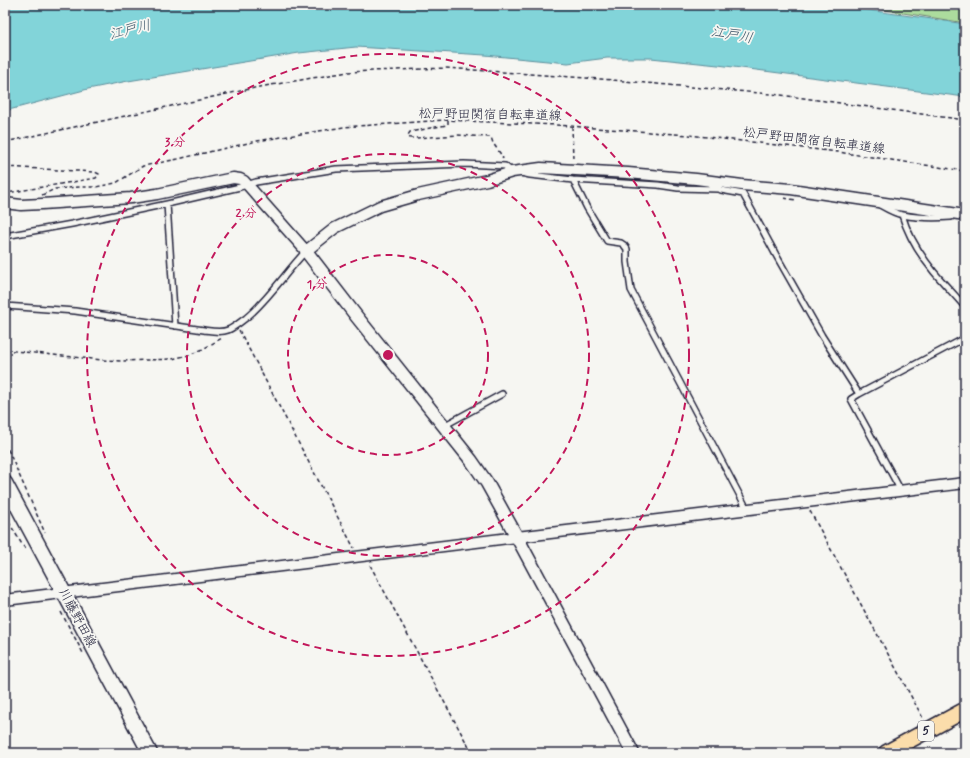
<svg xmlns="http://www.w3.org/2000/svg" width="970" height="758" font-family="Mynerve,'Klee One',sans-serif">
  <style>
    .green { fill: #acdc9d; stroke: #677f6c }
    .water { fill: #82d4d9; stroke: #5c8d9a }
    .lines { fill: none; stroke-linecap: round; stroke-linejoin: round }
    .service-casing { stroke: #22223b; stroke-width: 8 }
    .minor-casing { stroke: #22223b; stroke-width: 13 }
    .tertiary-casing { stroke: #22223b; stroke-width: 15 }
    .secondary-casing { stroke: #22223b; stroke-width: 17 }
    .primary-casing { stroke: #22223b; stroke-width: 18 }
    .path { stroke: #22223b; stroke-width: 1.5; stroke-dasharray: 4 3; stroke-linecap: butt }
    .service { stroke: #f6f6f2; stroke-width: 5 }
    .minor { stroke: #f6f6f2; stroke-width: 10 }
    .tertiary { stroke: #f6f6f2; stroke-width: 12 }
    .secondary { stroke: #f6f6f2; stroke-width: 14 }
    .primary { stroke: #fbddab; stroke-width: 15 }
    .ring { fill: none; stroke: #c2185b; stroke-width: 2; stroke-dasharray: 7 5 }
    .labels { text-anchor: middle; dominant-baseline: central; stroke-width: 3.5; stroke-linejoin: round; paint-order: stroke }
    .shield { fill: #f6f6f2; stroke: #626272; stroke-width: 1 }
    .shield-label { font-size: 12px; font-weight: bold; fill: #22223b }
    .street-label { font-size: 13px; fill: #22223b; stroke: #f6f6f2 }
    .water-label { font-size: 14px; font-style: italic; fill: #3f576a; stroke: #f6f6f2 }
    .centre { fill: #c2185b; stroke: #f6f6f2; stroke-width: 2 }
    .ring-label { font-size: 12px; text-anchor: middle; font-weight: bold; fill: #c2185b; stroke: #f6f6f2; stroke-width: 3.5; stroke-linejoin: round; paint-order: stroke }
  </style>
  <rect width="100%" height="100%" fill="#f6f6f2"/>
  <filter id="ink" filterUnits="userSpaceOnUse"><feTurbulence type="fractalNoise" baseFrequency=".025" numOctaves="2"/><feDisplacementMap in="SourceGraphic" scale="8" xChannelSelector="R" yChannelSelector="G"/><feConvolveMatrix kernelMatrix="1 2 1 2 8 2 1 2 1" color-interpolation-filters="sRGB"/></filter>
  <g filter="url(#ink)">
    <path class="green" d="M854 5H965V23Z"/>
    <path class="water" d="M5 5H840C881 13 923 17 965 24V97L887 87 718 65 651 58H607L568 63 485 55 356 47 299 53 128 81 88 89 5 111Z"/>
    <g class="lines">
      <g class="service-casing">
        <path id="service" d="M521 173 530 175 573 180 658 185 678 188 718 189
          M573 180 587 208 607 241 621 243 624 245 627 249V262L631 290 747 509
          M710 184 721 190 743 194 776 255 822 336 859 394 965 338
          M167 204 175 326
          M880 205C887 209 896 214 903 215 918 218 937 218 951 217
          M902 215C908 235 921 256 934 272 944 284 955 295 965 307
          M5 236 72 224 167 204 240 187 256 182 336 169 464 164 505 166 512 172
          M5 306 75 311 204 330C211 331 221 333 228 330 235 327 240 322 246 318 269 299 285 273 306 251
          M859 394 851 399 901 491
          M444 426 449 423 502 394"/>
      </g>
      <g class="minor-casing">
        <path id="minor" d="M5 203 21 205 42 204 131 198 157 194 233 178 240 179 244 181 306 251 335 228 380 206 418 195 487 180 512 172 541 168 628 173 696 179 742 185 791 189 965 215
          M5 600 517 537 965 483"/>
      </g>
      <g class="tertiary-casing">
        <path id="tertiary" d="M306 251 357 317 471 460 487 483 517 537 633 753"/>
      </g>
      <g class="secondary-casing">
        <path id="secondary" d="M5 483 150 753"/>
      </g>
      <g class="primary-casing">
        <path id="primary" d="M886 753 965 710"/>
      </g>
      <path class="path" d="M448 120V124L446 125 410 132 408 135 410 138H415L457 135 488 137H491L493 143 502 156 503 159
        M572 126 573 160
        M5 142 259 87 348 72 446 68 601 79 781 95 965 120
        M5 167 95 172 99 174 96 178 7 193
        M42 195 55 189 80 187H96L116 183 143 166 178 159 257 141 344 127 445 120 556 125 689 135 838 152 965 171
        M784 198 796 200
        M239 330 354 548
        M5 350 102 360 122 361 172 359 189 355 203 349 222 338
        M5 443 45 533
        M810 511 924 720
        M5 516 23 546 28 551
        M370 565 472 753
        M61 612 83 653"/>
      <use href="#service" class="service"/>
      <use href="#minor" class="minor"/>
      <use href="#tertiary" class="tertiary"/>
      <use href="#secondary" class="secondary"/>
      <use href="#primary" class="primary"/>
    </g>
  </g>
  <g class="ring">
    <circle cx="388" cy="355" r="100"/>
    <circle cx="388" cy="355" r="201"/>
    <circle cx="388" cy="355" r="301"/>
  </g>
  <g class="labels">
    <rect class="shield" x="918" y="721" width="16" height="20" rx="3"/>
    <g class="shield-label">
      <text x="926" y="731">5</text>
    </g>
    <g class="street-label">
      <text transform="translate(490 115) rotate(1)">松戸野田関宿自転車道線</text>
      <text transform="translate(814 141) rotate(7)">松戸野田関宿自転車道線</text>
      <text transform="translate(77 618) rotate(62)">川藤野田線</text>
    </g>
    <g class="water-label">
      <text transform="translate(130 30) rotate(-14)">江戸川</text>
      <text transform="translate(732 35) rotate(10)">江戸川</text>
    </g>
  </g>
  <circle cx="388" cy="355" r="6" class="centre"/>
  <g class="ring-label">
    <text x="175" y="146">3 分</text>
    <text x="246" y="217">2 分</text>
    <text x="317" y="288">1 分</text>
  </g>
  <rect width="970" height="758" fill="none" stroke="#f6f6f2" stroke-width="20"/>
  <rect x="10" y="10" width="950" height="738" fill="none" stroke="#22223b" stroke-width="1.5" filter="url(#ink)"/>
</svg>
